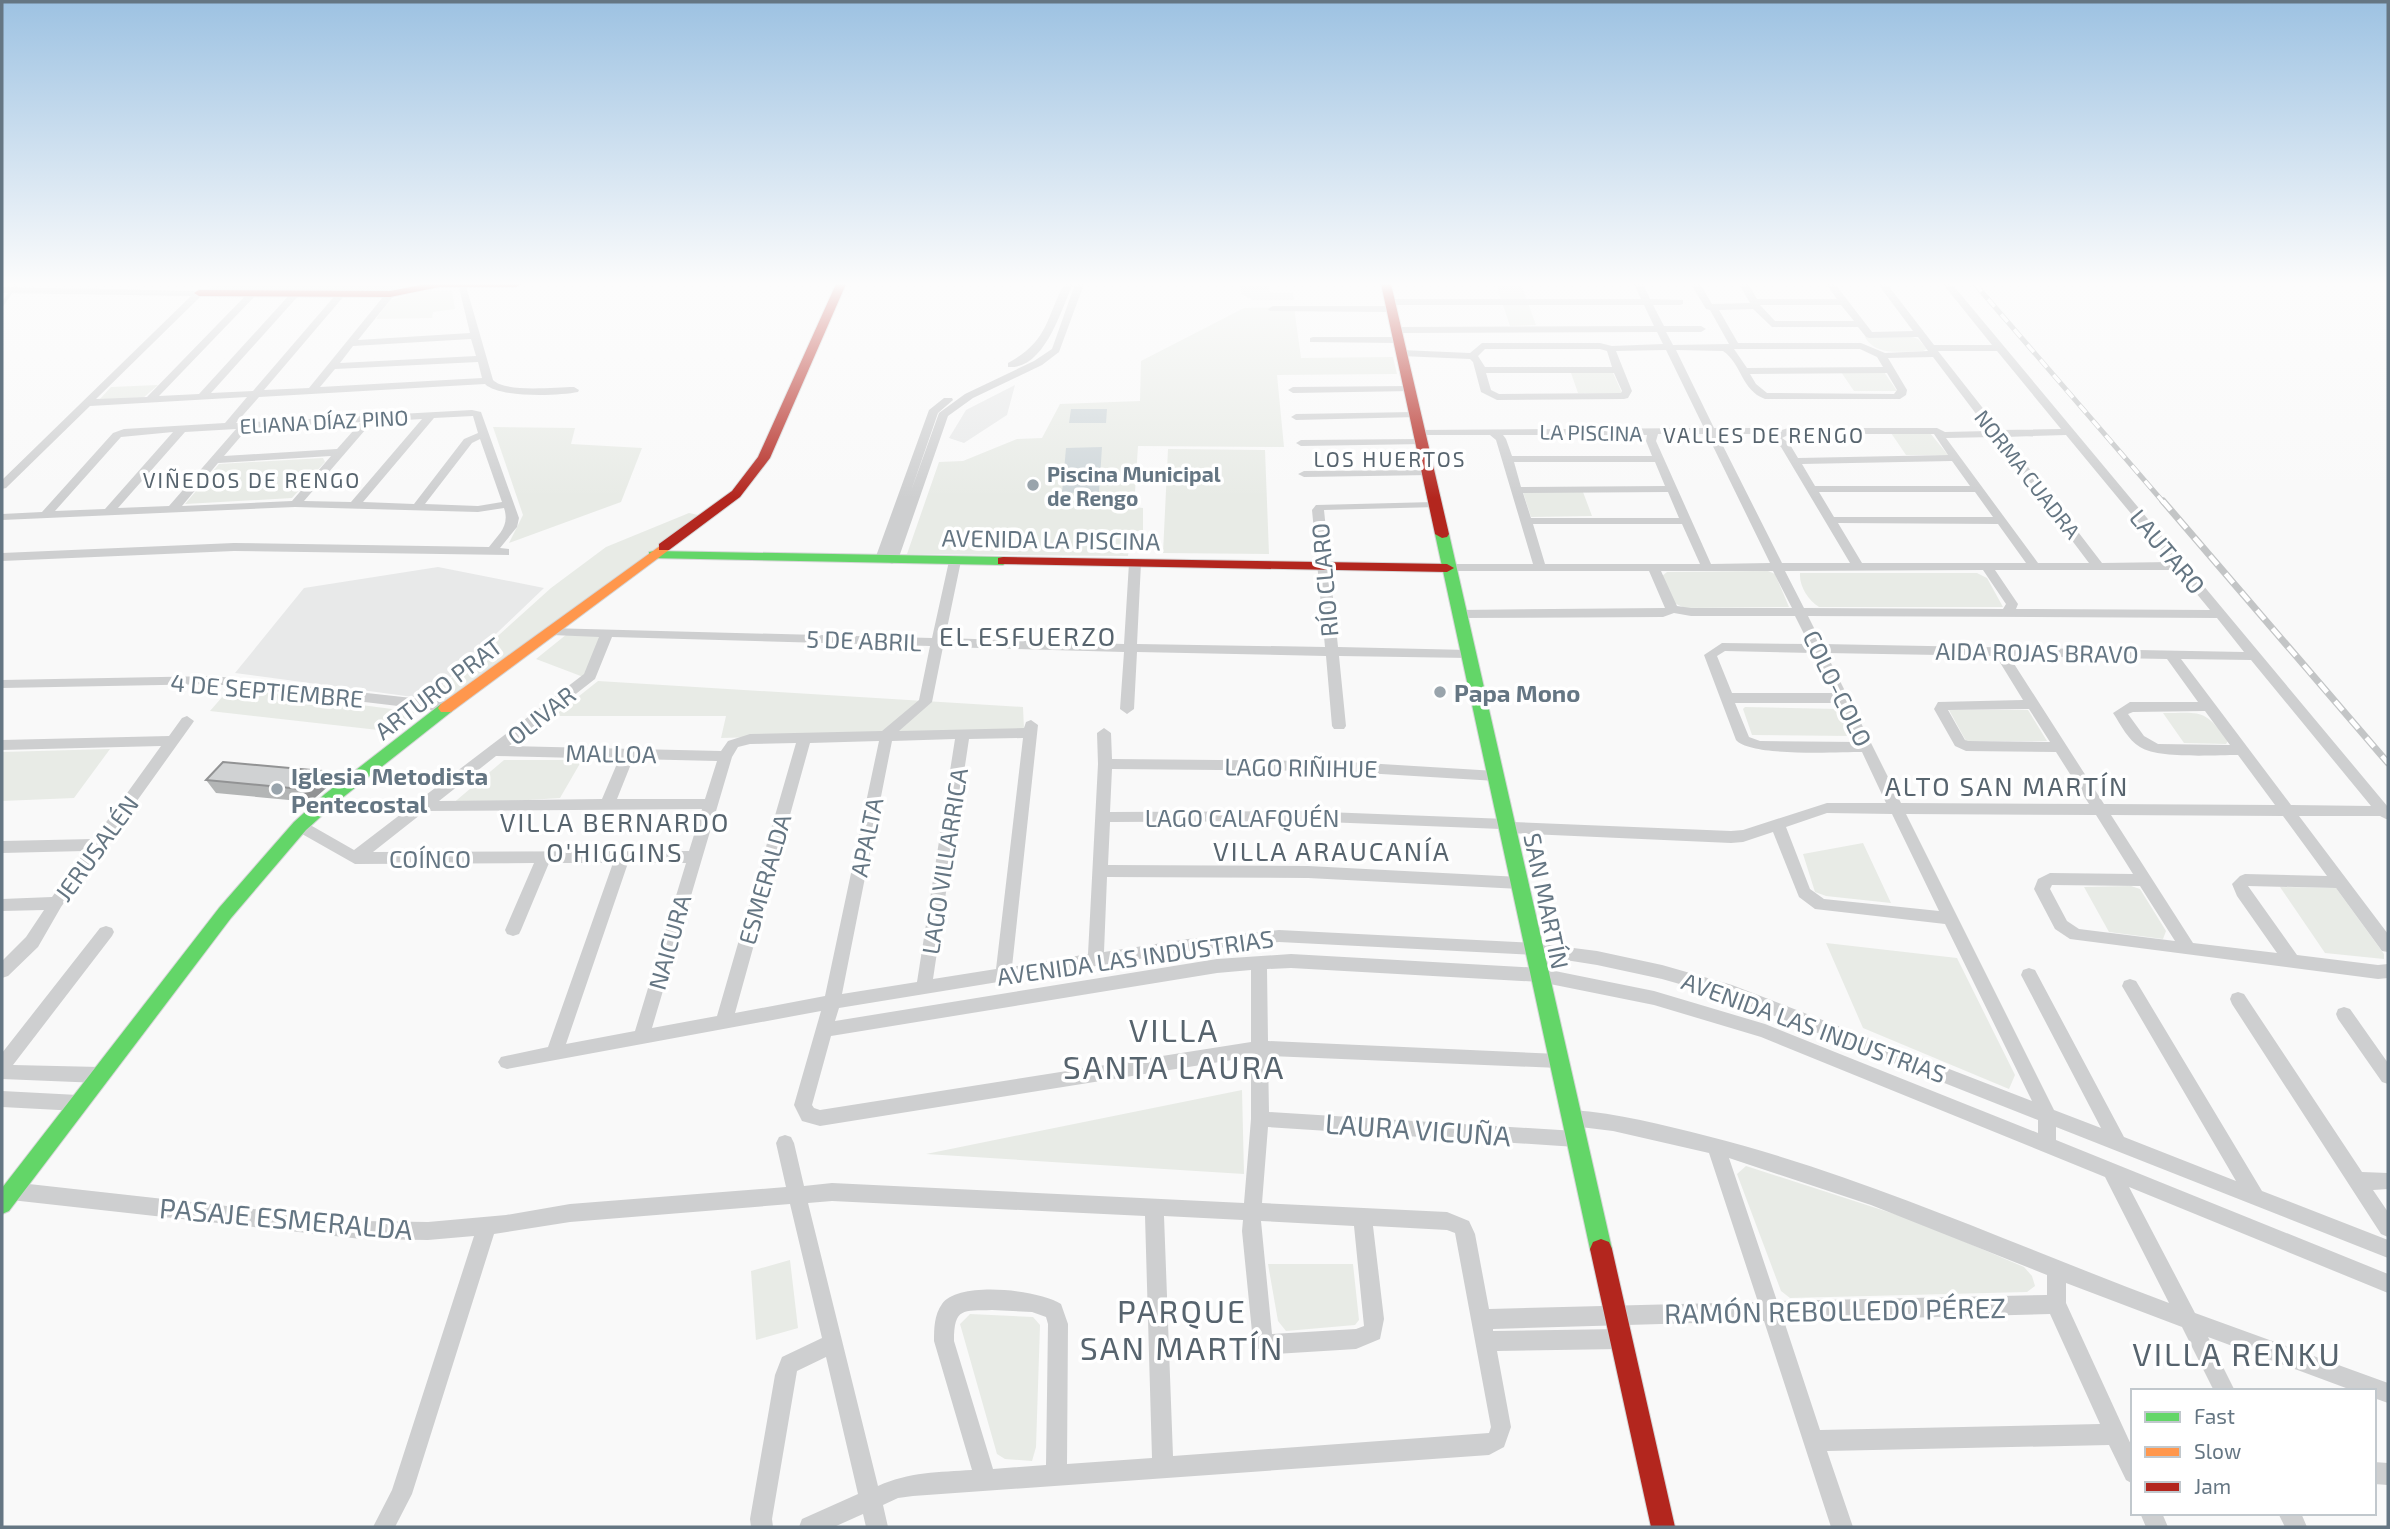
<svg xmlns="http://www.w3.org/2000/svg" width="2390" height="1529" font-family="'Exo 2',sans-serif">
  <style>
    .built { fill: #e8e9e9 }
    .green { fill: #e8ebe6 }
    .water { fill: #ced6d9 }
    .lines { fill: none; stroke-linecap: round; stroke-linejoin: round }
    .stream { stroke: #ced6d9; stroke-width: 3.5 }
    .fast-casing { stroke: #d5d6d7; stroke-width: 2 }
    .slow-casing { stroke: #d5d6d7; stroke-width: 2 }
    .jam-casing { stroke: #d5d6d7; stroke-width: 2 }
    .street { fill: #cecfd0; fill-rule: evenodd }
    .fast { fill: #63d668; fill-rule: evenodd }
    .slow { fill: #ff974d; fill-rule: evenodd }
    .jam { fill: #b3261e; fill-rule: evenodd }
    .rail-far1-casing { stroke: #c3c5c6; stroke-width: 5 }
    .rail-casing { stroke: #c3c5c6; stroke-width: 7 }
    .rail-far1 { stroke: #fff; stroke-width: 3.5; stroke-dasharray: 10; stroke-linecap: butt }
    .rail { stroke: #fff; stroke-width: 4.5; stroke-dasharray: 12; stroke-linecap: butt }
    .wall { fill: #b3b5b5 }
    .shaded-wall { fill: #929394 }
    .building { fill: #d0d2d3; stroke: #929394; stroke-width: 2 }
    .poi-dot { fill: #99a4ac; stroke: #fff; stroke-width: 2.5 }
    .labels { text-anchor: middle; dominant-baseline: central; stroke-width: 7; stroke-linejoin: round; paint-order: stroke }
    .far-street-label { font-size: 21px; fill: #657683; stroke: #fff }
    .far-neighbourhood-label { font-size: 21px; letter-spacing: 2px; fill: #57646e; stroke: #fff }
    .far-poi-label { font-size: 21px; font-weight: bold; fill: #657683; stroke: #fff; text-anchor: start }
    .street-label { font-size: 24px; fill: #657683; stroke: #fff }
    .poi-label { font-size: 24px; font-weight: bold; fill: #657683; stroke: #fff; text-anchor: start }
    .neighbourhood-label { font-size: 26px; letter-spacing: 2px; fill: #57646e; stroke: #fff }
    .near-street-label { font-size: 28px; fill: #657683; stroke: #fff }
    .near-neighbourhood-label { font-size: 32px; letter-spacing: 2px; fill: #57646e; stroke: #fff }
  </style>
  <rect width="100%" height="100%" fill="#f9f9f9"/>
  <path class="built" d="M1241 284H1269L1270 293H1293L1294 300H1253L1241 294Z
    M1015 385 1007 415 964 443 949 438 966 410Z
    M438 567 544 588 428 699 235 673 304 588Z"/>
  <path class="green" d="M215 284H416L418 286 396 291H212L210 288Z
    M1496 284H1521L1536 325 1510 326Z
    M422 291H452L455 309 433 312 432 318 376 319 390 300Z
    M1294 307 1301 358 1393 357 1397 374 1277 375 1284 447 1138 446 1134 507 1143 508V531H1130L1128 556 907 554 939 462 963 461 1017 439 1042 438 1060 404 1140 401 1141 361 1244 308Z
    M1865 337H1912L1918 339 1927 349 1923 351C1903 351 1876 357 1865 337Z
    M1841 372H1884L1897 391H1854Z
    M1571 373H1613L1622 393H1578Z
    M158 385 142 399 99 400 111 387Z
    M493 427 575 428 571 444 642 448 621 502 509 543 523 515Z
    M1891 433H1930L1948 455H1906Z
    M1168 449 1265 450 1269 554 1163 553Z
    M323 458 325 462 292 498 185 504 219 464Z
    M1523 492H1583L1592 516 1531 517Z
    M689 513 703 516 458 701 428 699 551 588 606 547Z
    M1768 571 1775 574 1789 607 1685 608 1674 603 1662 576 1667 572Z
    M1800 573H1977L1987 578 2003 607H1819C1808 600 1799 586 1800 573Z
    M567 634 611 637 586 678 536 659Z
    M598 681 1023 707 1024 729 721 738 726 716H554Z
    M230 688 415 712 396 732 210 711Z
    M1745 707 1839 709 1852 736 1752 735 1743 709Z
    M1949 710H2028L2047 741H1966Z
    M2163 713C2201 713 2204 708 2228 741L2226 744 2184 743Z
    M110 749 74 798 2 801V752Z
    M504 760H582L560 798 451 805Z
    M1863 843 1891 903 1826 896 1815 892 1803 854Z
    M2131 886 2140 889 2166 931 2163 939 2109 932 2084 887Z
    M2280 887 2336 888 2384 954V959L2325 953Z
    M1826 943 1957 958 2015 1075 2009 1089 1863 1028Z
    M1242 1090 1244 1174 926 1154Z
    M1746 1166 1916 1221 2024 1267 2032 1276 2035 1286 2027 1292 1790 1298 1781 1291 1737 1174Z
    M790 1260 798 1328 756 1340 751 1271Z
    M1268 1264H1353L1359 1320 1355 1325 1286 1331 1278 1321Z
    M970 1314 1033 1317 1040 1325 1036 1447 1032 1461 1005 1459 997 1454 960 1324Z"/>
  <path class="water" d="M1071 409H1107L1106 423H1069Z
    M1102 447 1099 492 1062 493 1066 448Z"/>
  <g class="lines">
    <path class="stream" d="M15 286 17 284
      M2 305 10 293"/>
    <g class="fast-casing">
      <path id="fast" d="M1442 530 1449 534 1612 1249 1609 1256 1601 1259 1593 1256 1590 1249 1435 534Z
        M654 551 1003 557 1010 561 1003 565 649 558V552Z
        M446 703 451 704 454 708 451 712 337 802 306 830 231 918 9 1211 2 1214V1188L219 908 294 822 325 794 441 704Z"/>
    </g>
    <g class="slow-casing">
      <path id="slow" d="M664 543 669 544V550L451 712H441L438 708 441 704Z"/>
    </g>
    <g class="jam-casing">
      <path id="jam" d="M426 284H521L516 287H439L390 297 199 296 194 293 199 290 390 291Z
        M836 284H846L770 458 740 497 669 550H659V544L732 491 758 457Z
        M1381 284H1391L1449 534 1447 537 1442 538 1435 534Z
        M1003 557 1447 564 1454 568 1447 572 998 564V558Z
        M1601 1239 1609 1242 1612 1249 1675 1527H1651L1590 1249 1593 1242Z"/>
    </g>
    <path class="street" d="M458 284 466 286 493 380C506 393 555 387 574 387L579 390 578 392C558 396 499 398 485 384L259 397 236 423 472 410 481 412 519 518 517 527 500 548 509 549V555L234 551 2 561V553L234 543 489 547C499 534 510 526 504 508L478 512 295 507 2 520V514L42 512 113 433 124 429 225 423 247 397 90 406 6 488 2 489V480L191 296 2 293V287L202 291V295L96 399 147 397 249 292 257 294 159 396 199 394 292 292 300 294 211 393 253 391 338 292 341 291 346 294 344 296 264 390 309 388 387 292 395 294 358 340 470 333ZM471 339 476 356 340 363 353 346ZM478 362 482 378 320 387 335 369ZM473 416 478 433 464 439 414 504 363 502 434 418ZM422 419 351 502 304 501 372 422ZM361 422 337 449 224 456 248 428ZM236 429 169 506 118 508 185 432ZM173 432 105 509 55 511 121 437ZM480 439 502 502 478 506 425 504 472 443ZM331 456 292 501 182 506 218 463Z
      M1064 284H1073C1061 309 1045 370 1008 367V363C1048 341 1045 321 1064 284Z
      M1075 284H1084L1059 352 1042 365 973 398 948 416 898 560 892 564 886 560 877 562 875 559 929 410 944 398H952L953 400 938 413 911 491 939 413 965 394 1034 361 1052 349Z
      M1634 284H1643L1650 299 1683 300V304L1680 305H1653L1664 326H1701L1706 329 1701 332H1666L1673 345 1729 344 1710 310 1706 309 1691 284H1700L1712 304 1750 303 1739 284H1748L1757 299H1837L1826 284H1835L1872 332 1913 331 1878 284H1887L1934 345H1992L1943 284H1952L2388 807V819H2386L2380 816H2299L2388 934V952L2382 951 2336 888 2248 886 2297 955 2378 965 2388 964V978L2378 979 2070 939 2055 929 2034 889 2038 879 2050 873 2133 874 2096 815 1906 814 2054 1110 2101 1128 2021 975 2023 970 2029 968 2035 970 2124 1137 2236 1181 2122 986 2124 981 2130 979 2136 981 2262 1191 2388 1240V1258L2056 1127V1140L2388 1274V1293L2129 1187 2195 1313 2388 1383V1403L2374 1398V1391H2354L2208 1337 2235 1391H2214L2182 1327 2066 1283V1303L2133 1449V1484L2126 1480 2109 1445 1827 1451 1853 1527H1831L1764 1321 1493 1329V1331L1621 1329 1628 1332 1631 1339 1628 1346 1621 1349 1497 1351 1511 1427 1504 1447 1489 1455 913 1496 898 1498 883 1505 888 1527H866L863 1514 834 1527H799L802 1519 858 1494 826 1357 797 1371 772 1519 773 1527H751L750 1519 775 1375 782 1357 822 1338 790 1204 570 1222 494 1234 412 1494 395 1527H373L392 1490 474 1236 428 1240 361 1239 11 1200 5 1197 2 1191 5 1185 11 1182 361 1221 428 1222 506 1215 570 1204 786 1187 776 1143 779 1137 785 1135 791 1137 794 1143 804 1186 832 1183 1244 1203 1251 1119V1057L820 1126 802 1121 794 1105 821 1011 507 1069 501 1067 498 1062 501 1057 548 1047 613 863H549L521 930 519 934 513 936 507 934 505 930 534 863 355 864 295 830 293 826 295 822H305L354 850 584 674 599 637 552 635 548 634 546 631 548 628 932 638 949 561 955 557 961 561 945 638 1124 644 1129 563 1135 559 1141 563 1137 644 1325 647 1312 510 1316 505 1434 502 1438 503V507L1324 510 1338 647 1469 650 1475 654 1469 658 1339 656 1346 726 1344 729H1334L1332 726 1326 656 1137 652 1134 709 1127 714 1120 709 1124 652 943 647 932 702 899 731 1024 728 1026 722 1031 720 1038 725 1012 967 1088 954 1098 764 1097 733 1104 728 1111 733 1112 759 1332 761 1496 771 1503 776 1496 781 1332 771 1112 769 1110 812 1300 811 1507 819 1513 822 1731 831 1743 830 1827 803H1886L1862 752C1836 752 1751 757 1736 740L1704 655 1722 643 1809 644 1795 616H1691L1674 613 1663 617 1459 618 1453 614 1459 610 1665 608 1649 571H1443L1441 568 1447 564H1533L1496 440 1490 435H1418L1413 432 1414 430 1704 428 1666 350 1616 351 1632 391 1628 398 1624 399 1497 400 1481 392 1473 362 1470 359 1401 356 1396 353 1401 350 1470 353 1482 343H1600L1612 346 1663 344 1657 332 1396 333 1391 330 1396 327 1654 326 1644 305H1390L1385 302 1390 299H1641ZM1760 305H1841L1854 321H1775ZM1753 309 1772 327H1858L1866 337 1869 338 1918 337 1928 351 1885 353 1861 343H1738L1719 310ZM1485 349H1600L1607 351 1612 367H1485L1478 356ZM1734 349H1860L1877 357 1883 367 1747 368ZM1676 350 1723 351C1742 364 1741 390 1765 399H1900L1906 395 1907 390 1888 358 1933 357 1989 431 1945 432 1937 428H1788L1776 432 1768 428H1714ZM1938 351H1997L2061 429 2000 430ZM1486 373H1614L1622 391 1621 393 1499 394 1491 390ZM1887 373 1897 390 1894 394 1767 393 1756 384 1750 374ZM1658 434H1707L1770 563 1711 564 1656 441ZM1717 434H1765L1781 447 1850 563H1782ZM1790 434H1934L1948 455 1798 458 1789 443 1782 438ZM1503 435H1647L1646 441 1652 456H1512L1506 439ZM2066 435 2171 562 2102 563 2005 437ZM1994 437 2089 563H2038L1946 438ZM1952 461 1970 486H1815L1802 464ZM1514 462H1655L1665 486 1521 487ZM1668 492 1679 518H1531L1523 493ZM1819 492H1975L1993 517H1834ZM1838 523 1998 524 2026 563H1862ZM1533 524H1682L1700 564H1545ZM1983 570 2006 604 2003 609 1804 608 1785 571ZM1995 570H2177L2210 610 2016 609 2018 604ZM1661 571H1773L1792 608H1691L1677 606ZM1808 616 2217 618 2244 652 1822 644ZM612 637 930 646 919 700 882 731 750 734 728 741 721 751 509 746 595 679ZM1725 651 1813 653 1833 693H1732L1717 656ZM1826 653 1996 656 2023 700 1938 702 1934 709 1955 746 1966 751 2056 752 2089 804 1901 803ZM2009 656 2167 659 2198 702H2130L2113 713C2121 725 2128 740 2140 747 2159 759 2214 755 2238 755L2275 805 2104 804ZM2181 659 2251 660 2371 806 2291 805ZM1735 703H1837L1857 742 1760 741 1749 737ZM2029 709 2050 742 1968 741 1965 740 1948 710ZM2205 711 2230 745 2158 744 2144 736 2128 714 2133 712ZM1023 738 996 969 933 979 969 739ZM955 739 917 982 842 994 892 741ZM879 741 825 996 735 1013 810 743ZM796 743 717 1016 652 1028 732 757 738 747 750 744ZM496 756 619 759 602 799 439 801ZM633 759 717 761 705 799H617ZM702 809 689 851 373 852 425 811ZM1827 813 1892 814 1939 911 1824 899 1810 889 1786 827ZM2111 815 2283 816 2327 876 2245 874 2240 876 2232 884 2237 896 2277 953 2193 943ZM1300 821 1501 829 1507 833 1731 843 1743 842 1773 832 1799 897 1815 909 1945 924 2032 1101 1732 985 1662 965 1597 951 1534 943 1279 930 1188 939 1104 952 1107 877 1308 878 1520 889 1525 887 1528 883 1525 879 1520 877 1308 866 1108 865 1110 822ZM628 863H686L635 1031 566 1044ZM2052 885 2140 886 2175 941 2079 929 2067 921 2050 889ZM1279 942 1534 955 1597 965 1662 979 1729 998 2038 1120V1133L1765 1024 1654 991 1540 968 1291 954 1217 959 835 1021 839 1008 1188 951ZM1291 968 1540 982 1654 1005 1761 1037 2105 1177 2169 1303C2016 1246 1866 1176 1707 1136 1663 1125 1618 1113 1572 1110L1566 1112 1563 1118 1566 1124 1572 1126 1613 1131 1709 1153 1758 1302 1489 1309 1475 1234 1469 1221 1447 1212 1262 1203 1268 1127 1576 1147 1582 1145 1585 1139 1582 1133 1576 1131 1269 1112 1268 1056 1559 1068 1565 1066 1568 1061 1565 1056 1559 1054 1268 1041 1267 969ZM1251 970V1042L820 1110 814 1108 812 1105 831 1036 1217 973ZM1729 1158 1871 1205 2047 1275V1295L1777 1301ZM832 1201 1145 1216 1152 1458 1067 1464 1068 1324 1061 1304C1040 1290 959 1280 942 1304 934 1315 934 1329 934 1341L972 1470C940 1472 908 1472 878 1486L808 1203ZM1164 1216 1243 1220 1242 1231 1252 1332 1258 1349 1275 1354 1356 1349 1380 1339 1384 1319 1373 1226 1447 1230 1455 1233 1491 1427 1489 1433 1173 1456ZM1261 1221 1354 1226 1364 1326 1356 1329 1272 1334ZM992 1310 1032 1312 1046 1317 1048 1324 1046 1465 993 1469 954 1341C954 1307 963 1311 992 1310ZM2050 1314 2100 1424 1820 1430 1784 1321Z
      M1273 306H1391L1396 309 1391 312 1270 311 1268 309Z
      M1313 337H1398L1403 340 1398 343 1310 342V338Z
      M1409 386 1414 389 1413 391 1293 393 1288 390 1293 387Z
      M1414 412 1419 415 1418 417 1296 420 1291 417 1296 414Z
      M1421 439 1425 440V444L1301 446 1296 443 1301 440Z
      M1428 470 1434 473 1432 475 1304 477 1298 474 1304 471Z
      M214 676 448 702 455 707 448 712 214 684 2 688V680Z
      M187 716 194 721 192 724 61 907 38 947 8 976 2 978V961L26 937 44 910 2 911V899L52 897 85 851 2 853V841L94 839 161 746 2 750V740L169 736 182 718Z
      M106 926 112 928 114 932 112 936 13 1065 100 1067 106 1070 109 1075 106 1080 100 1083 2 1079V1053L100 928Z
      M2238 992 2244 994 2362 1172 2388 1173V1189L2373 1190 2388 1212V1237L2381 1234 2232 1004 2230 999 2232 994Z
      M2344 1007 2350 1009 2388 1063V1084L2382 1082 2338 1019 2336 1014 2338 1009Z
      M2 1091 78 1095 84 1097 87 1103 84 1109 78 1111 2 1107Z
      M2374 1462 2388 1463V1485L2374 1484Z
      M2140 1513H2162L2168 1527H2146Z
      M2278 1513H2301L2307 1527H2285Z"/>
    <use href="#fast" class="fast"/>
    <use href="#slow" class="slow"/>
    <use href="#jam" class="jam"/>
    <g class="rail-far1-casing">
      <path id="rail-far1" d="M1975 284 2164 503"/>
    </g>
    <g class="rail-casing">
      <path id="rail" d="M2163 501 2388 763"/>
    </g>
    <use href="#rail-far1" class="rail-far1"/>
    <use href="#rail" class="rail"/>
  </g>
  <path class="wall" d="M206 780 332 783 310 802 216 793Z"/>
  <path class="shaded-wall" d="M323 771 332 783 310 802 301 789Z"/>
  <path class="building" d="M223 762 323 771 301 789 206 780Z"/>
  <linearGradient id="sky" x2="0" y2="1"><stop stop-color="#9dc2e2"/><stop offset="0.57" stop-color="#fcfcfc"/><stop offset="1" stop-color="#fcfcfc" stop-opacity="0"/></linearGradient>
  <rect width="2390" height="498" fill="url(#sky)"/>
  <g class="poi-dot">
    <circle cx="1033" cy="485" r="7"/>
    <circle cx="1440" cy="692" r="7"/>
    <circle cx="277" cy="789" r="7"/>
  </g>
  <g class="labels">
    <g class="far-street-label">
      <text transform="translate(324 421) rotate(-3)">ELIANA DÍAZ PINO</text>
      <text transform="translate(1591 432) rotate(1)">LA PISCINA</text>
      <text transform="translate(2028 474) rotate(52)">NORMA CUADRA</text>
    </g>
    <g class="far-neighbourhood-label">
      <text x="1764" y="434">VALLES DE RENGO</text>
      <text x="1390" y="458">LOS HUERTOS</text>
      <text x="252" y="479">VIÑEDOS DE RENGO</text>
    </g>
    <g class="far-poi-label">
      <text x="1047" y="473">Piscina Municipal<tspan x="1047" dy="24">de Rengo</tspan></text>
    </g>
    <g class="street-label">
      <text transform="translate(1051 539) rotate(1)">AVENIDA LA PISCINA</text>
      <text transform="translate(2168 551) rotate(50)">LAUTARO</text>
      <text transform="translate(1324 580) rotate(-95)">RÍO CLARO</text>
      <text transform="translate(864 640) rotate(2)">5 DE ABRIL</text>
      <text transform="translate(2037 652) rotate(1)">AIDA ROJAS BRAVO</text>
      <text transform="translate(438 688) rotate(-37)">ARTURO PRAT</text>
      <text transform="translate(1838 688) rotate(64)">COLO-COLO</text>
      <text transform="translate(267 690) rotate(5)">4 DE SEPTIEMBRE</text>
      <text transform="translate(541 715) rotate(-38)">OLIVAR</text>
      <text transform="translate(611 753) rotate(1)">MALLOA</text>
      <text transform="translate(1301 767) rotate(1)">LAGO RIÑIHUE</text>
      <text x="1242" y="817">LAGO CALAFQUÉN</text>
      <text transform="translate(866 837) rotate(-78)">APALTA</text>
      <text transform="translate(96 848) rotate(-54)">JERUSALÉN</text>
      <text x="430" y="858">COÍNCO</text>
      <text transform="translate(944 861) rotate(-81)">LAGO VILLARRICA</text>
      <text transform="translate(764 879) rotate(-74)">ESMERALDA</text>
      <text transform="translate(1547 901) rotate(78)">SAN MARTÍN</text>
      <text transform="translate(669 942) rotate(-74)">NAICURA</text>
      <text transform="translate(1135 957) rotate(-8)">AVENIDA LAS INDUSTRIAS</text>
      <text transform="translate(1814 1027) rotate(20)">AVENIDA LAS INDUSTRIAS</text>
    </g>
    <g class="poi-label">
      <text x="1454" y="692">Papa Mono</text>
      <text x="291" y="775">Iglesia Metodista<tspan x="291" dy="28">Pentecostal</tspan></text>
    </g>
    <g class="neighbourhood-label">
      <text x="1028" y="635">EL ESFUERZO</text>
      <text x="2007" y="785">ALTO SAN MARTÍN</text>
      <text x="615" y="821">VILLA BERNARDO<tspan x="615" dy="30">O'HIGGINS</tspan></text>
      <text x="1332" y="850">VILLA ARAUCANÍA</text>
    </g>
    <g class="near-street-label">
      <text transform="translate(1418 1129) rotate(4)">LAURA VICUÑA</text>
      <text transform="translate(286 1218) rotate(5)">PASAJE ESMERALDA</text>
      <text transform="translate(1835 1310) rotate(-1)">RAMÓN REBOLLEDO PÉREZ</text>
    </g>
    <g class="near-neighbourhood-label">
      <text x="1174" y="1029">VILLA<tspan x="1174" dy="37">SANTA LAURA</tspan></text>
      <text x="1182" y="1310">PARQUE<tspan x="1182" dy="37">SAN MARTÍN</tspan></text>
      <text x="2237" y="1353">VILLA RENKU</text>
    </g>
  </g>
  <rect width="2390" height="1529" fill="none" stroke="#657683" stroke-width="7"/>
  <rect x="2131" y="1389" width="245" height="126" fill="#ffffff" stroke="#c1c8cd" stroke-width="2"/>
  <rect x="2145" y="1412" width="35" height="10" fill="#63d668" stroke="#c1c8cd" stroke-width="2"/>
  <text x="2194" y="1424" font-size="21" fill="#657683">Fast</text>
  <rect x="2145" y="1447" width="35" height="10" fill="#ff974d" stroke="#c1c8cd" stroke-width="2"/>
  <text x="2194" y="1459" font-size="21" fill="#657683">Slow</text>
  <rect x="2145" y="1482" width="35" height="10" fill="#b3261e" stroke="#c1c8cd" stroke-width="2"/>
  <text x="2194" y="1494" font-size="21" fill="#657683">Jam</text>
</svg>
